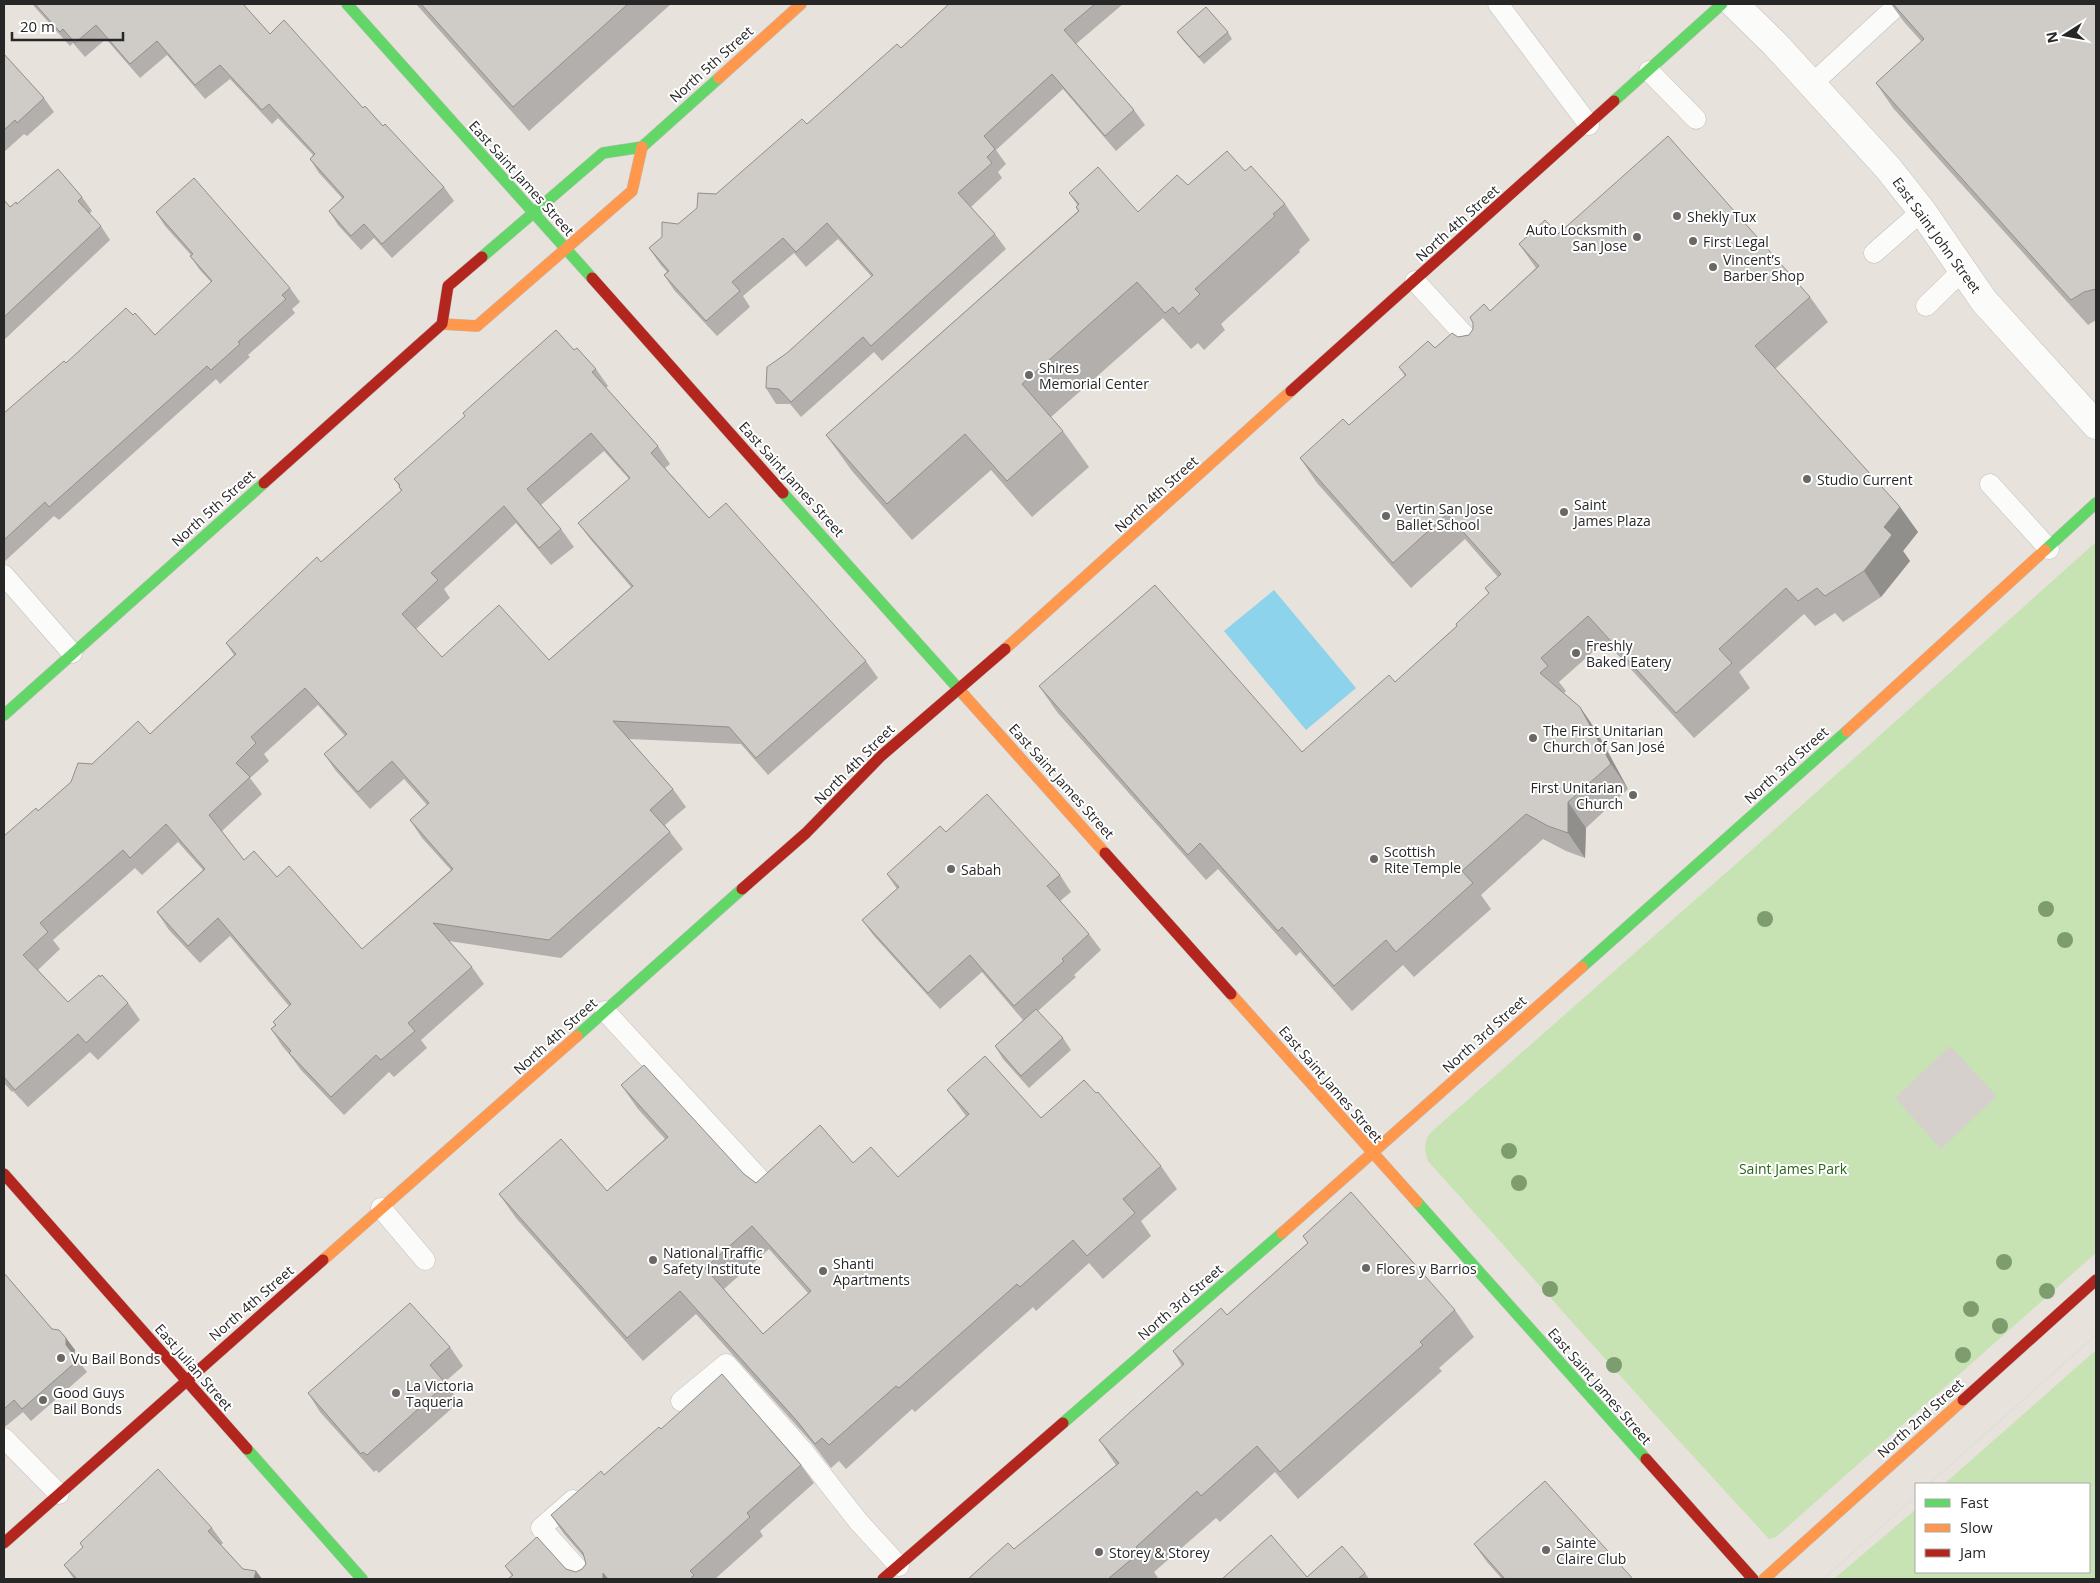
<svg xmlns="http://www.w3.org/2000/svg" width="2100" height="1583" font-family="'Open Sans',sans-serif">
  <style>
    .green { fill: #c7e3b3 }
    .plaza { fill: #d5d0cb }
    .water { fill: #8cd3eb }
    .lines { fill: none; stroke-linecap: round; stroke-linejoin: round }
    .lane-casing { stroke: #c0bebe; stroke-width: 21 }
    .street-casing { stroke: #c0bebe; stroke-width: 29 }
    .fast-casing { stroke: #c0bebe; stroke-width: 12 }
    .slow-casing { stroke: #c0bebe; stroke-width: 12 }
    .jam-casing { stroke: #c0bebe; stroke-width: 12 }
    .lane { stroke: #fbfbfa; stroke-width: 20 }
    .street { stroke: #fbfbfa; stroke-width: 28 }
    .fast { stroke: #63d668; stroke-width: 11 }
    .slow { stroke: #ff974d; stroke-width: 11 }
    .jam { stroke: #b3261e; stroke-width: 11 }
    .tram { stroke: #dcdcde; stroke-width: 1 }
    .tree { fill: #7d9d6f }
    .wall { fill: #b2afac; fill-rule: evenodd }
    .shaded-wall { fill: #918f8c }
    .building { fill: #cfccc8; stroke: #918f8c; fill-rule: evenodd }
    .poi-dot { fill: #6a6866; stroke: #fff; stroke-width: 2 }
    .labels { text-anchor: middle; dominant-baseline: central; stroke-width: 4; stroke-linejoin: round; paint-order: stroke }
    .street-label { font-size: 14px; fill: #272727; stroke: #fff }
    .poi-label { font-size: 14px; fill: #272727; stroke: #fff; text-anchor: start }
    .park-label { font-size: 14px; fill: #266516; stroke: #fff }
  </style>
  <rect width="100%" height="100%" fill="#e7e2dc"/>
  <path class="green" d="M2096 542V1253L1776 1537 1769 1539 1659 1419 1428 1161C1424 1150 1424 1144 1429 1134L1745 856Z
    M2096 1350V1579H1834L1916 1509V1572H2089V1484H1944Z"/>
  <path class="plaza" d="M1950 1046 1997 1096 1941 1149 1895 1098Z"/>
  <path class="water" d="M1274 590 1356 688 1306 730 1224 631Z"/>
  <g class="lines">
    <g class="lane-casing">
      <path id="lane" d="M1498 4 1589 125
        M1649 71 1696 119
        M1811 85 1899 4
        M1874 253 1922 211
        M1415 281 1479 351
        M1926 306 1963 270
        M1990 484 2049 549
        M4 575 72 653
        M605 1011 769 1189
        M381 1208 425 1260
        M681 1401 726 1364 804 1452 858 1521 899 1566
        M4 1438 59 1494
        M573 1500 541 1528 587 1579"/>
    </g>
    <g class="street-casing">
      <path id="street" d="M1734 4 1775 44 1888 168 1922 211 1984 301 2096 425"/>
    </g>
    <g class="fast-casing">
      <path id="fast" d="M347 4 592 278
        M1614 101 1722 4
        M482 257 603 153 642 147 719 78
        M783 493 964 695
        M2045 550 2096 503
        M4 715 264 483
        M1582 967 1847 731
        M577 1036 742 889
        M1417 1202 1646 1459
        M1063 1423 1282 1233
        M247 1449 362 1579"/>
    </g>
    <g class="slow-casing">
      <path id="slow" d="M719 78 801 4
        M442 324 477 326 632 191 642 147
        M1005 649 1291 391
        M964 695 1105 853
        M1847 731 2045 550
        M1231 994 1417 1202
        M1282 1233 1582 967
        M323 1260 577 1036
        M1764 1579 1963 1400"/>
    </g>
    <g class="jam-casing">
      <path id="jam" d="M592 278 783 493
        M1291 391 1614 101
        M264 483 442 324 448 286 482 257
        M1105 853 1231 994
        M742 889 806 833 881 756 1005 649
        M4 1174 247 1449
        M1963 1400 2096 1280
        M1646 1459 1753 1579
        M4 1543 323 1260
        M883 1579 1063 1423"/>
    </g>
    <use href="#lane" class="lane"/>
    <use href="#street" class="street"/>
    <use href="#fast" class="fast"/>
    <use href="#slow" class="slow"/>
    <use href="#jam" class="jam"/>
    <path class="tram" d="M1929 1484 2096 1335
      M1823 1579 1916 1496"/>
  </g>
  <g class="tree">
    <circle cx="2046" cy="909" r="8"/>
    <circle cx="1765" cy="919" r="8"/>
    <circle cx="2065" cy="940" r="8"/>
    <circle cx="1509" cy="1151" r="8"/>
    <circle cx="1519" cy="1183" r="8"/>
    <circle cx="2004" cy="1262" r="8"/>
    <circle cx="1550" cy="1289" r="8"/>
    <circle cx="2047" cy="1291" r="8"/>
    <circle cx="1971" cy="1309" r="8"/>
    <circle cx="2000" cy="1326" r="8"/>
    <circle cx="1963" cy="1355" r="8"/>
    <circle cx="1614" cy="1365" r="8"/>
  </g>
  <path class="wall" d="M32 4H243L270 34 363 108 383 126 444 187 454 201 392 258 374 238 361 250 338 225 329 211 342 198 319 173 310 159 313 155 278 118 272 124 230 79 205 99 167 55 140 78 106 39 85 57 73 43 70 46Z
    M416 4H671L529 131Z
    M949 4H1123L1076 44 1134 110 1145 125 1116 151 1063 89 996 150 1006 164 998 172 1002 178 971 207 995 234 1006 249 882 361 874 352 801 417 790 404H776L766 388 787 353 872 277 838 239 806 267 794 253 743 296 750 307 717 336 674 290 664 275 667 272 660 264 649 248 678 224 807 124 901 48Z
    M1891 4H2096V320L2088 325 1893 108 1876 83 1922 42 1904 22Z
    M1177 32H1228L1232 39 1204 64 1182 39Z
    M4 54 44 98 54 112 27 136 24 134 4 152Z
    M1245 171 1285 204 1310 240 1299 250 1300 252 1221 324 1225 330 1204 350 1198 343 1191 349 1163 318 1051 417 1063 431 1089 467 1032 517 991 470 912 540 852 471 826 435 1078 211 1076 207 1078 206 1069 193 1138 212 1188 185Z
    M82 197 92 211 89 214 101 226 110 240 4 340V200L10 207 17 204Z
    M156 212 290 288 300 302 292 309 295 313 248 355 250 357 220 384 216 379 59 520 54 516 4 562V413L66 363 133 315 155 335 211 282 200 270 190 256 191 255 165 226Z
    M1558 234 1810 297 1828 322 1775 369 1900 507 1918 532 1903 551 1910 561 1881 597 1843 622 1835 613 1815 626 1804 614 1739 672 1750 688 1694 738 1605 641 1559 682 1566 691 1564 693 1580 707 1597 732 1628 789 1586 828 1585 858 1566 851 1543 839 1481 895 1491 909 1414 977 1403 965 1352 1011 1300 952 1296 956 1218 869 1206 880 1057 712 1039 686 1302 752 1395 682 1457 626 1489 594 1485 588 1498 577 1465 539 1411 588 1317 483 1300 458 1349 425 1405 376 1399 367 1458 337 1469 335 1490 311 1536 268 1519 244Z
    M574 350 596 369 608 386 606 388 658 446 670 464 665 468 709 518 866 661 878 678 768 775 741 744 629 739 673 789 686 807 665 825 670 832 683 849 561 958 449 941 472 967 484 984 421 1040 427 1048 394 1077 389 1072 344 1115 301 1070 290 1055 283 1047 271 1029 275 1025 273 1022 289 1006 230 936 200 963 169 930 157 912 203 870 178 842 142 875 135 868 53 940 60 949 38 970 68 1002 128 1003 140 1020 98 1060 90 1052 28 1107 13 1091 12 1092 4 1083V836L38 811 92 764 150 734 234 655 226 643 321 562 401 491 399 487V486L394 479ZM604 451 629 479 578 523 591 540 631 587 549 660 442 657 416 629 450 598 444 589 516 523 551 565 574 547 561 529 541 505ZM318 705 345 736 324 754 336 771 370 809 404 779 427 805 410 820 422 838 451 870 362 949 277 877 244 860 222 831 262 794 250 778 269 761 264 754Z
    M946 832 1060 875 1071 892 1060 901 1089 934 1101 950 1074 975 1076 977 1038 1011 1063 1038 1071 1050 1029 1088 1003 1059 995 1046 1023 1020 982 972 940 1009 874 936 862 920 897 889 887 874Z
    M621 1085 756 1183 853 1163 898 1177 966 1116 947 1090 1041 1118 1161 1166 1177 1189 1141 1221 1151 1236 1103 1279 1089 1263 1036 1311 1033 1307 915 1412 912 1409 846 1469 839 1461 831 1468 813 1444 696 1314 643 1361 516 1218 499 1194 607 1191 665 1139 638 1109ZM769 1249 808 1293 763 1334 724 1289Z
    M1303 1236 1455 1310 1474 1337 1439 1368 1442 1371 1298 1499 1275 1472 1220 1522 1216 1518 1154 1572 1158 1578 1157 1579H968L1014 1549 1116 1465 1099 1440 1182 1366 1173 1351 1227 1315 1308 1243Z
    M4 1273 52 1329 66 1338 75 1350 74 1355 87 1372 31 1421 23 1412 6 1426 4 1427Z
    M450 1347 463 1366 445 1382 459 1402 379 1473 376 1470 374 1472 320 1412 308 1393Z
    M661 1429 801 1465 814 1483 760 1531 763 1536 715 1579H508L512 1576 505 1566 566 1569 576 1572 582 1569 586 1564 584 1557 564 1534 551 1515 604 1475Z
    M212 1528 223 1543 221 1545 243 1569 256 1571 262 1579H74L64 1565 83 1547 80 1543Z
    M1474 1544 1633 1579H1502L1487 1562Z
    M1365 1573 1369 1579H1222L1307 1577Z"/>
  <path class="shaded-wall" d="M1900 507 1918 532 1903 551 1910 561 1881 597 1864 571 1884 527Z
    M1580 707 1597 732 1628 789 1611 764Z
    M1568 802 1586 828 1585 858 1568 833Z
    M66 1338 75 1350 74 1358 66 1345Z
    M256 1571 262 1579H254Z
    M603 1573 607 1579H603Z"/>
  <path class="building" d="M35 4H243L270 34 284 20 363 108 365 106 383 126 385 124 444 187 382 244 364 224 351 236 329 211 344 197 310 159 315 154 269 104 262 110 220 65 195 85 157 41 130 64 96 25 75 43 63 29 60 32Z
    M421 4H628L513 107Z
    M949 4H1095L1064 30 1134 110 1105 136 1052 74 984 136 995 149 987 157 992 163 958 193 995 234 871 346 863 337 791 402 779 389 766 388 767 367 787 353 873 275 827 223 796 252 783 238 732 282 740 291 706 321 664 275 669 271 649 248 662 237V222L678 224 697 208 698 193 716 194 802 119 807 124 897 44 901 48Z
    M1893 4H2096V289L2084 292 2071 300 1876 83 1924 39Z
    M1206 7 1228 32 1199 57 1177 32Z
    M4 54 44 98 17 123 15 120 4 130Z
    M1668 136 1810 297 1755 346 1900 507 1884 527 1892 535 1864 571 1825 596 1817 588 1798 601 1786 588 1719 649 1732 663 1676 713 1588 616 1541 658 1548 666 1540 673 1580 707 1611 764 1568 802V833L1548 826 1526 814 1462 871 1473 883 1396 952 1386 940 1334 986 1282 927 1278 931 1200 843 1188 855 1039 686 1155 585 1302 752 1389 675 1395 682 1457 626 1456 624 1489 593 1485 588 1501 574 1447 514 1393 563 1300 458 1343 419 1349 425 1406 375 1399 367 1428 341 1435 348 1452 333 1458 337 1469 335 1473 329V323L1470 317 1484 304 1490 311 1539 266 1519 244 1545 220 1558 234Z
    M1227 151 1245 171 1251 166 1285 204 1273 214 1275 216 1195 289 1200 294 1179 314 1173 307 1165 313 1137 282 1022 384 1063 431 1007 481 965 434 887 504 826 435 1079 211 1076 207 1079 204 1069 193 1098 167 1138 212 1177 175 1188 185Z
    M58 169 82 197 78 201 101 226 4 317V200L10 207 16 202 17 204Z
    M194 178 290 288 282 295 286 299 238 342 240 344 211 370 207 366 49 507 45 502 4 540V413L64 361 66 363 126 308 133 315 135 313 155 335 212 281 190 256 193 254 156 212Z
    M556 330 574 350 577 348 596 369 592 372 658 446 651 453 709 518 726 503 866 661 756 758 729 727 613 721 673 789 650 810 670 832 549 940 433 923 472 967 408 1023 415 1031 381 1060 376 1055 331 1097 289 1053 291 1051 271 1029 276 1025 273 1022 291 1004 218 918 188 946 157 912 205 869 166 824 130 858 123 850 40 923 48 932 23 955 68 1002 99 975 100 977 102 975 128 1003 86 1043 78 1034 15 1090 4 1077V836L36 808 38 811 71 782 78 763 92 764 138 721 150 734 236 654 226 643 317 557 321 562 402 490 399 487 400 485 394 479 465 416 463 413ZM591 433 630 478 578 523 633 586 549 660 499 605 442 657 402 614 438 580 431 573 504 506 539 548 561 529 527 489ZM305 688 347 734 324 754 358 792 392 761 429 803 410 820 453 869 362 949 289 866 277 877 254 851 244 860 209 815 250 777 236 763 256 743 251 737Z
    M987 794 1060 875 1047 886 1089 934 1062 959 1064 961 1014 1006 970 955 928 993 862 920 899 887 887 874 940 826 946 832Z
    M1036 1009 1063 1038 1021 1076 995 1046Z
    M985 1056 1041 1118 1084 1080 1096 1093 1098 1092 1161 1166 1123 1199 1135 1213 1087 1256 1073 1240 1020 1287 1017 1284 899 1388 896 1386 829 1445 822 1438 815 1444 797 1421 680 1291 627 1338 499 1194 561 1139 607 1191 668 1137 621 1085 644 1065 744 1174 756 1183 820 1125 853 1163 871 1147 898 1177 969 1114 947 1090ZM752 1226 811 1291 763 1334 705 1268Z
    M1351 1192 1455 1310 1420 1342 1423 1345 1280 1472 1257 1446 1201 1496 1197 1491 1136 1547 1140 1552 1108 1579H968L1008 1543 1014 1549 1119 1463 1099 1440 1184 1364 1173 1351 1221 1308 1227 1315 1308 1243 1303 1236Z
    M4 1273 52 1329 59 1330 66 1338V1345L78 1360 22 1409 14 1400 4 1409Z
    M410 1303 450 1347 430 1365 446 1384 367 1455 363 1452 361 1454 308 1393Z
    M722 1374 801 1465 747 1513 750 1517 690 1571 694 1575 690 1579H608L603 1573V1579H508L513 1575 505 1566 537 1537 566 1569 576 1572 582 1569 586 1564 583 1553 551 1515 601 1471 604 1475 659 1427 661 1429Z
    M158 1469 212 1528 208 1531 243 1569 256 1571 254 1579H77L64 1565 83 1547 80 1543Z
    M1545 1481 1633 1579H1505L1474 1544Z
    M1271 1535 1307 1577 1342 1546 1365 1573 1358 1579H1222Z"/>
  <g class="poi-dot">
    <circle cx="1677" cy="216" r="5"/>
    <circle cx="1637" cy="237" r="5"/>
    <circle cx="1693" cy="241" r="5"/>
    <circle cx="1713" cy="267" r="5"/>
    <circle cx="1029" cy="375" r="5"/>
    <circle cx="1807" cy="479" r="5"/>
    <circle cx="1564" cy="512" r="5"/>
    <circle cx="1386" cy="516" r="5"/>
    <circle cx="1576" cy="653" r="5"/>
    <circle cx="1533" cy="738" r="5"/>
    <circle cx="1633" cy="795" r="5"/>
    <circle cx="1374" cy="859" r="5"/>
    <circle cx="951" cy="869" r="5"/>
    <circle cx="653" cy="1260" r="5"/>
    <circle cx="1366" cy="1268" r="5"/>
    <circle cx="823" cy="1271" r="5"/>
    <circle cx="61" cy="1358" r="5"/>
    <circle cx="396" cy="1393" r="5"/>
    <circle cx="43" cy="1400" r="5"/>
    <circle cx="1546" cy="1550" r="5"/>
    <circle cx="1099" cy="1552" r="5"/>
  </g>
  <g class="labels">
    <g class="street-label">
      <text transform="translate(711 64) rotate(-42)">North 5th Street</text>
      <text transform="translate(522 178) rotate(48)">East Saint James Street</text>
      <text transform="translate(1457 223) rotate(-42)">North 4th Street</text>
      <text transform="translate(1937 235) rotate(54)">East Saint John Street</text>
      <text transform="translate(792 479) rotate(48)">East Saint James Street</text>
      <text transform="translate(1156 494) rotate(-42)">North 4th Street</text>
      <text transform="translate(213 508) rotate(-42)">North 5th Street</text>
      <text transform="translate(854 764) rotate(-45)">North 4th Street</text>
      <text transform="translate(1786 765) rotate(-42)">North 3rd Street</text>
      <text transform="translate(1062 781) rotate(48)">East Saint James Street</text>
      <text transform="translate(1484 1034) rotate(-42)">North 3rd Street</text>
      <text transform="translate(555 1036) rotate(-42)">North 4th Street</text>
      <text transform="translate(1331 1084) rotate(49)">East Saint James Street</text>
      <text transform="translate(1180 1302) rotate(-41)">North 3rd Street</text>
      <text transform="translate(251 1303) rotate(-41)">North 4th Street</text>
      <text transform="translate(194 1367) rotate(49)">East Julian Street</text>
      <text transform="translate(1600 1386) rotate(49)">East Saint James Street</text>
      <text transform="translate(1920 1418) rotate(-42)">North 2nd Street</text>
    </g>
    <g class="poi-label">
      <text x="1687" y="216">Shekly Tux</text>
      <text x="1627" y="229" text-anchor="end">Auto Locksmith<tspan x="1627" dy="16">San Jose</tspan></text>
      <text x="1703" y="241">First Legal</text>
      <text x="1723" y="259">Vincent’s<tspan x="1723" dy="16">Barber Shop</tspan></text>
      <text x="1039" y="367">Shires<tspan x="1039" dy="16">Memorial Center</tspan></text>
      <text x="1817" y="479">Studio Current</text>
      <text x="1574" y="504">Saint<tspan x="1574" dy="16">James Plaza</tspan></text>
      <text x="1396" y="508">Vertin San Jose<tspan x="1396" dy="16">Ballet School</tspan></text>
      <text x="1586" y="645">Freshly<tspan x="1586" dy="16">Baked Eatery</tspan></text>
      <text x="1543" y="730">The First Unitarian<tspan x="1543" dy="16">Church of San José</tspan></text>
      <text x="1623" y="787" text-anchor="end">First Unitarian<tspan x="1623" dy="16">Church</tspan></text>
      <text x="1384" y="851">Scottish<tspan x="1384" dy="16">Rite Temple</tspan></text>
      <text x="961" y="869">Sabah</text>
      <text x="663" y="1252">National Traffic<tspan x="663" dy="16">Safety Institute</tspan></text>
      <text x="833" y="1263">Shanti<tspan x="833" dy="16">Apartments</tspan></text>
      <text x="1376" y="1268">Flores y Barrios</text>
      <text x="71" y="1358">Vu Bail Bonds</text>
      <text x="406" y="1385">La Victoria<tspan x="406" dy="16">Taqueria</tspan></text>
      <text x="53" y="1392">Good Guys<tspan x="53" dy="16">Bail Bonds</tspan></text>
      <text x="1556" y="1542">Sainte<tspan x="1556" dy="16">Claire Club</tspan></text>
      <text x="1109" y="1552">Storey &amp; Storey</text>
    </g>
    <g class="park-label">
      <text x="1793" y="1168">Saint James Park</text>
    </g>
  </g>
  <rect width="2100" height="1583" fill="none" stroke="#272727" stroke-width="10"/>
  <rect x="1915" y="1483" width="175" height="90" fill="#ffffff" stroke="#a9a9a9"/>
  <rect x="1925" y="1499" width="25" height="8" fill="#63d668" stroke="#a9a9a9"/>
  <text x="1960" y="1508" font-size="15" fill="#272727">Fast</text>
  <rect x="1925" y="1524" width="25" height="8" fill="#ff974d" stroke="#a9a9a9"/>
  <text x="1960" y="1533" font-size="15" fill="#272727">Slow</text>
  <rect x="1925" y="1549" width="25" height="8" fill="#b3261e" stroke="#a9a9a9"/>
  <text x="1960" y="1558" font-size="15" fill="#272727">Jam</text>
  <g transform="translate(2065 35) rotate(259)" stroke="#ffffff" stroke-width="4" paint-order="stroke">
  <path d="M0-4L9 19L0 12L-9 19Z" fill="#272727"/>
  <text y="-8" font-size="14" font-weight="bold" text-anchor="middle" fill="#272727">N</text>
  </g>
  <path d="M12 32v8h111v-8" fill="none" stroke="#272727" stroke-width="2.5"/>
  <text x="20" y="32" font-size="15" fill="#272727" stroke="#ffffff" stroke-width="4" paint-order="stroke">20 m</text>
</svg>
